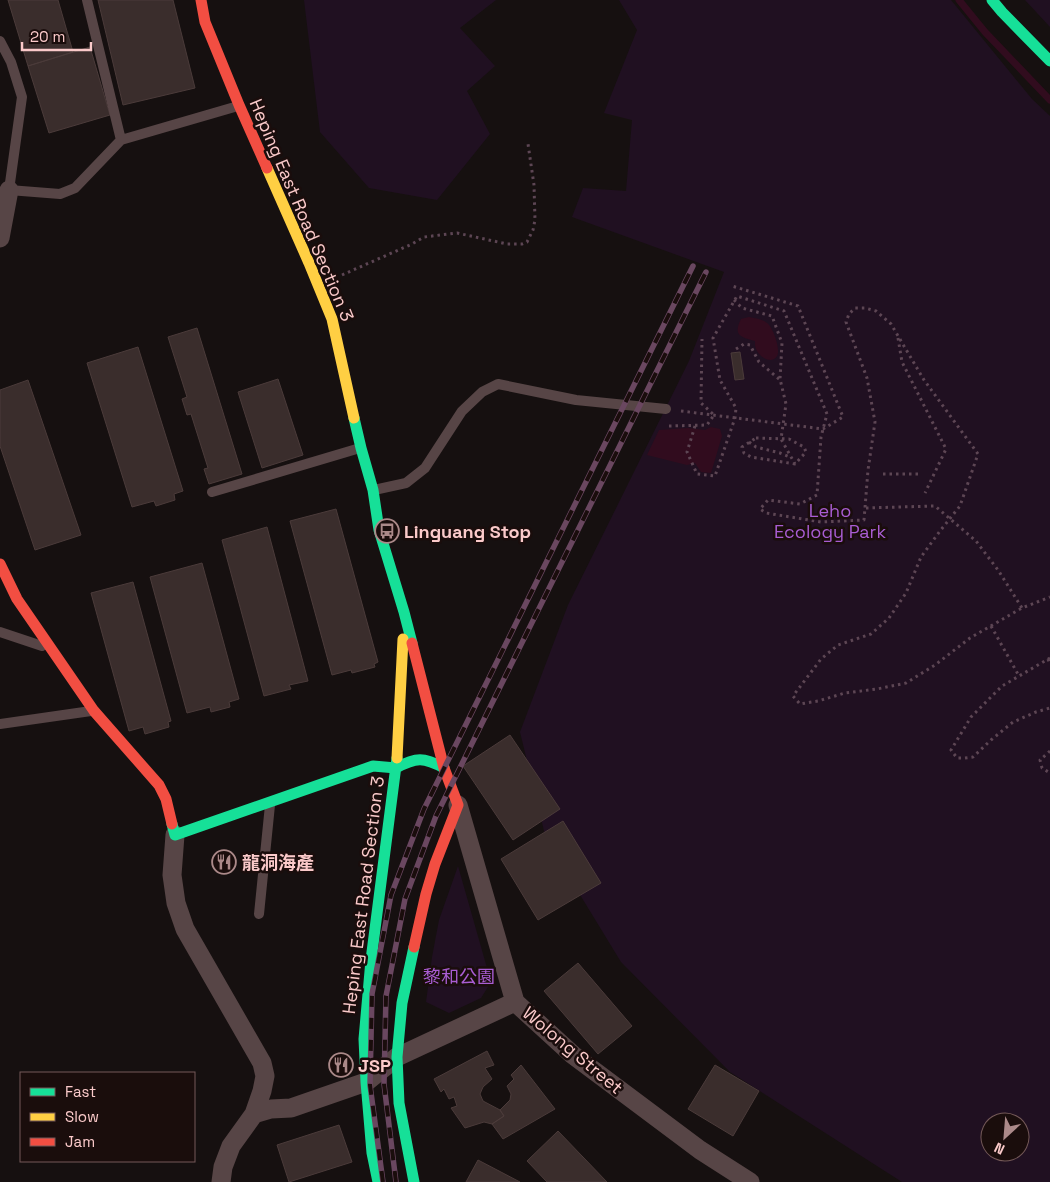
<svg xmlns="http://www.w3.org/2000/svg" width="1050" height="1182" font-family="'Space Grotesk','Noto Sans TC',sans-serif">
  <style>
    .green { fill: #201021; fill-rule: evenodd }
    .water { fill: #310c1e }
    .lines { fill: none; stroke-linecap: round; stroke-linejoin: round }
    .stream { stroke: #310c1e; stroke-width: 7 }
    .building { fill: #3a2d2c; stroke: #4b3b3a }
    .path { stroke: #5d4654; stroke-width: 3; stroke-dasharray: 2.5 4; stroke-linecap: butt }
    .lane { stroke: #574546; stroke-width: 10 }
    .street { stroke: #574546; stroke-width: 19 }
    .fast { stroke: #16e098; stroke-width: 11 }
    .slow { stroke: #ffcf43; stroke-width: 11 }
    .jam { stroke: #f24e42; stroke-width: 11 }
    .rail-casing { stroke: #6a4760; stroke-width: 5.5 }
    .rail { stroke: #1a0d0c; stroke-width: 4; stroke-dasharray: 11; stroke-linecap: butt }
    .labels { text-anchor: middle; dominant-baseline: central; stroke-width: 5; stroke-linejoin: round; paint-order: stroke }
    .street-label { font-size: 18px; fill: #fbcaca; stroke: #1a0d0c }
    .park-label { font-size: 18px; fill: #a95dd3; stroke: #1a0d0c }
    .poi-label { font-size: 18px; font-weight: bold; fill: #fbcaca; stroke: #1a0d0c; text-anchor: start }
  </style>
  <rect width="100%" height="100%" fill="#161010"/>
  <path class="green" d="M304 0H496L460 28 495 66 467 91 490 134 437 200 369 188 320 132Z
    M619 0H951L1032 99 1050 116V1182H902L730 1072 621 962 546 839 520 732 568 605 689 361 724 272 572 217 583 188 626 191 632 120 604 113 637 30ZM990 1122H1020V1152H990Z
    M1025 0H1050V27Z
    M458 866 491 982 481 998 449 1013 426 1002 432 957 439 920Z"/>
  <path class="water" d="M749 317C755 318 762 319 767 323 773 327 781 350 777 356 772 365 759 357 756 349 755 347 755 344 755 341 740 337 733 335 741 319Z
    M711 427 720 429 722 436 711 473 701 472 695 463 687 465 647 455 659 430 688 428 705 430Z"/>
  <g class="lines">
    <path class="stream" d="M959 0 985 32 1050 100"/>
  </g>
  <path class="building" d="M8 0H58L73 52 28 66Z
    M98 0H173L195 88 123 105Z
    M90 47 110 115 49 133 28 66Z
    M197 328 242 474 209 484 204 469 208 468 191 414 187 415 182 399 187 397 168 337Z
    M138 347 183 491 174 494 175 500 156 506 154 501 132 507 87 363Z
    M740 352 744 379 735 380 731 353Z
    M278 379 303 455 262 468 238 392Z
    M28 380 81 535 35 550 0 446V390Z
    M336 509 378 662 374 664 375 667 352 673 351 670 332 675 290 521Z
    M267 527 308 681 289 685 291 689 264 696 222 540Z
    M202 563 239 699 229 702 230 707 211 712 210 707 187 713 150 577Z
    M133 582 171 721 168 722 169 727 145 734 143 727 129 731 91 593Z
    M510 735 560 809 513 840 463 766Z
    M563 821 601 883 538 920 501 859Z
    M578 963 632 1026 598 1054 544 991Z
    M487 1051 494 1065 485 1068 492 1079 483 1087 480 1094 483 1101 500 1110 504 1116 492 1124 484 1122 465 1128 451 1108 457 1106 454 1097 449 1099 444 1089 441 1092 434 1079Z
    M521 1065 555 1109 503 1139 492 1124 504 1116 500 1110 510 1100 511 1094 507 1086 514 1079 511 1075Z
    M715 1065 759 1091 733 1136 688 1109Z
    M339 1125 352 1162 289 1182 277 1145Z
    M558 1131 607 1182H547L527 1161Z
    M478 1160 520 1182H466Z"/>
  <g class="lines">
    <path class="path" d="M342 275 412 244 424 237 457 233 507 244H522L527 242 533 230 535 220 534 185 528 144
      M734 300 742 308 772 316 782 343 780 379 786 404 781 439 795 464
      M898 338 902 362 946 449 925 493
      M736 349 744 344 750 345 759 362 779 379
      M681 411 823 429 843 417 798 306 732 286
      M669 426 707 425 714 415 701 403 702 339
      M695 426 687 452 697 474 715 476 735 418 736 408 720 380 713 338 737 296 784 311 827 414 821 437 817 495 800 504 768 500 760 509 766 513 821 522 864 520 868 470 875 422 867 378 846 322 849 314 855 308H865L876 311 891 324 924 380 978 454 960 506 940 531 921 557 906 593 889 618 871 634 838 645 821 659 793 696 800 704 818 701 845 693 877 689 906 683 935 665 970 638 1022 608 1050 597
      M756 438 789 439 804 447 806 452 795 464 751 457 744 453 742 447Z
      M749 442 756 447 780 453 790 457
      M883 474H920
      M866 508 935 506 976 541 998 570 1022 608
      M991 626 1019 676
      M1050 658 1002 686 971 717 951 750 957 758H965L973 757 991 740 1013 722 1036 712 1050 708
      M1048 659 1050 665
      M1050 751 1040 760 1042 768 1050 773"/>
    <path class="lane" d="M87 0 121 140
      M0 41 11 62 22 97 9 190 60 194 75 188 121 140 238 106
      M374 490 406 483 425 468 462 411 482 392 498 384 576 400 666 409
      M212 492 360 448
      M0 632 42 646
      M0 724 91 711
      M259 914 270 805"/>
    <path class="street" d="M0 238 9 190
      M458 805 515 1002 573 1055 700 1150 750 1182
      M175 835 172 875 176 903 185 929 262 1063 265 1076 262 1091 254 1114 231 1146 223 1167 221 1182
      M254 1114 271 1109 291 1108 366 1082 397 1057 515 1002"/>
    <path class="fast" d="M992 0 1002 12 1050 61
      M354 418 361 448 373 490 379 530 404 612 412 643
      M396 768C416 757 424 757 444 768
      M172 824 175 835 373 766 396 768
      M378 1182 372 1153 366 1082 364 1039 371 960 397 758
      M414 1182 399 1103 397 1057 402 1003 414 947"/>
    <path class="slow" d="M267 168 309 263 332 319 354 418
      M397 758 403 639"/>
    <path class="jam" d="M201 0 205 22 239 105 267 168
      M0 564 17 599 94 711 159 785 166 799 172 824
      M412 643 444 768 458 805 435 864 426 894 414 947"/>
    <g class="rail-casing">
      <path id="rail" d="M383 1182 370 1085 372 994 391 895 424 809 693 266
        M396 1182 384 1084 386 996 405 899 436 816 706 272"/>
    </g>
    <use href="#rail" class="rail"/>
  </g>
  <defs>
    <g id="bus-ring" transform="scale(1.25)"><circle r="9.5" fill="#1a0d0c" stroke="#ab8989" stroke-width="1.5"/><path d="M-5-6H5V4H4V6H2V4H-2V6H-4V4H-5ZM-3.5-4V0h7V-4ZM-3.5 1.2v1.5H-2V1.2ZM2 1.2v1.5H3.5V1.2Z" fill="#ab8989"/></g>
    <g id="restaurant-ring" transform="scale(1.25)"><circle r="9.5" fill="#1a0d0c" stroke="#ab8989" stroke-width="1.5"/><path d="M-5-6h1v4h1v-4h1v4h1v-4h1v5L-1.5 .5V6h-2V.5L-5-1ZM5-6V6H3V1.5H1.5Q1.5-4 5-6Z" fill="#ab8989"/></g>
  </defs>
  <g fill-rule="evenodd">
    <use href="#bus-ring" x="387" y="531"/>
    <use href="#restaurant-ring" x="224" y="862"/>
    <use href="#restaurant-ring" x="341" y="1065"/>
  </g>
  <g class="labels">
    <g class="street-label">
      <text transform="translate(302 210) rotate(67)">Heping East Road Section 3</text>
      <text transform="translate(363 895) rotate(-83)">Heping East Road Section 3</text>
      <text transform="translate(573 1050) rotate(40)">Wolong Street</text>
    </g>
    <g class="park-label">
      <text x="830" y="510">Leho<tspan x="830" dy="21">Ecology Park</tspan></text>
      <text x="459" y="976">黎和公園</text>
    </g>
    <g class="poi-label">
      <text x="404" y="531">Linguang Stop</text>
      <text x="242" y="862">龍洞海產</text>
      <text x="358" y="1065">JSP</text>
    </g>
  </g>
  <rect x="20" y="1072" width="175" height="90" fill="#1a0d0c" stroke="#745958"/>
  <rect x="30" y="1088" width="25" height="8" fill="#16e098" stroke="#745958"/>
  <text x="65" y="1097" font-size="15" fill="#fbcaca">Fast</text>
  <rect x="30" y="1113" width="25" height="8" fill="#ffcf43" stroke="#745958"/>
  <text x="65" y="1122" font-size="15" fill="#fbcaca">Slow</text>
  <rect x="30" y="1138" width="25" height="8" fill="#f24e42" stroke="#745958"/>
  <text x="65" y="1147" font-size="15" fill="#fbcaca">Jam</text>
  <g transform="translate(1005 1137) rotate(206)"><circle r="24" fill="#1a0d0c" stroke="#745958"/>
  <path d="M0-4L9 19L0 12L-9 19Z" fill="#ab8989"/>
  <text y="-8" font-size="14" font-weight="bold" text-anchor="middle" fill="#fbcaca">N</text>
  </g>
  <path d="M22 42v8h69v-8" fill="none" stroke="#fbcaca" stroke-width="2.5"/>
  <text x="30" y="42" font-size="15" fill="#fbcaca" stroke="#1a0d0c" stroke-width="4" paint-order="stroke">20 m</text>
</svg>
